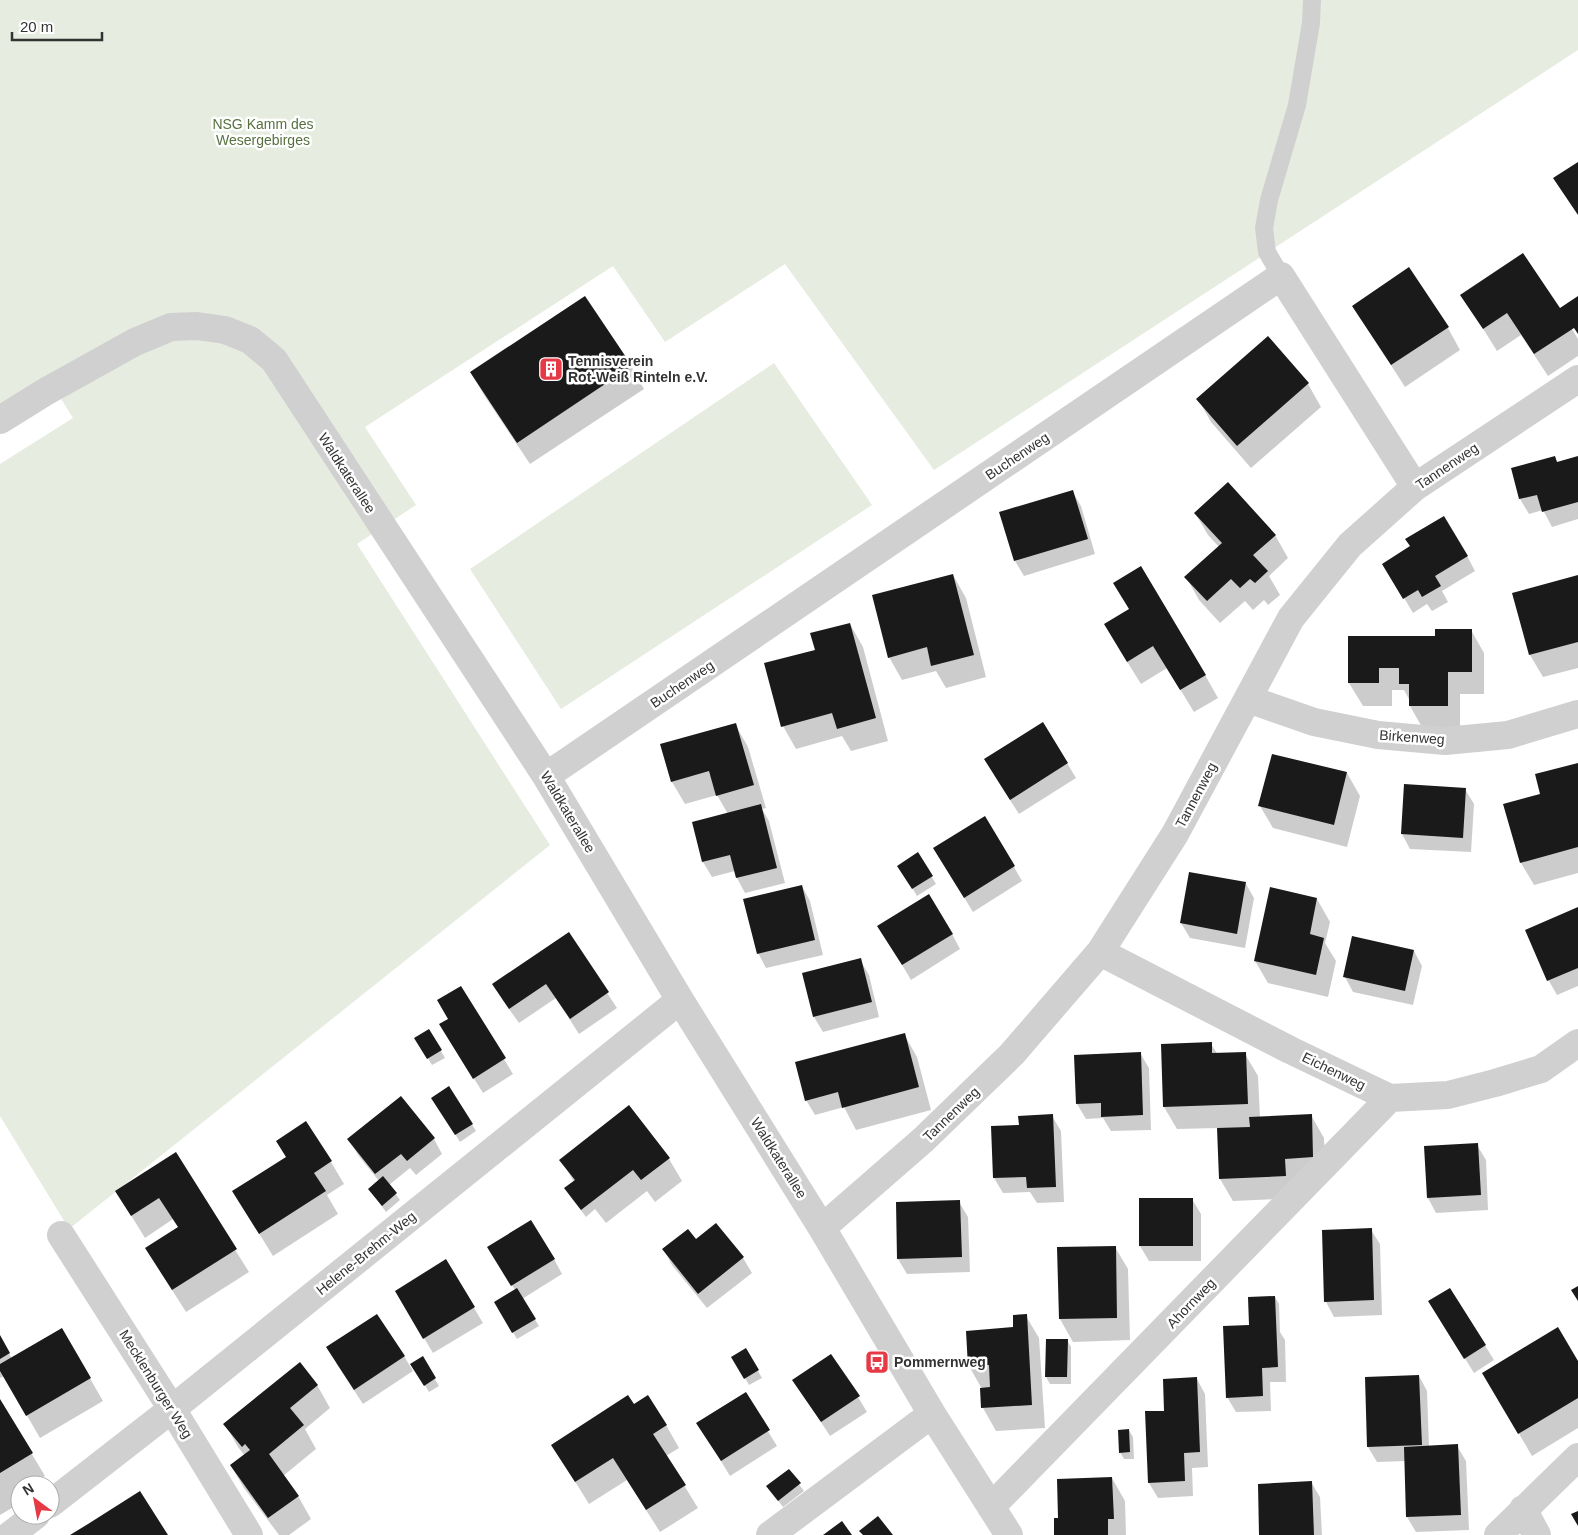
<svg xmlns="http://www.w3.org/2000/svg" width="1578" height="1535" font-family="Helvetica,sans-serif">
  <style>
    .green { fill: #e6ecdf }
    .shadow { fill: #0003 }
    .building { fill: #1a1a1a }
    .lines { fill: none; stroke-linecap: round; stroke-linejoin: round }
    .service { stroke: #d0d0d0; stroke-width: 18 }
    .minor { stroke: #d0d0d0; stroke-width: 28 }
    .labels { text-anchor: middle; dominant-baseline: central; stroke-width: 5; stroke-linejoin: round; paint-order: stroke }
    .park-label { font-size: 14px; fill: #56703f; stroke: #fff }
    .poi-label { font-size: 14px; font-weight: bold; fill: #333; stroke: #fff; text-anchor: start }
    .street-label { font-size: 14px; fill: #333; stroke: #fff }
  </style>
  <rect width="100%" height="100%" fill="#fff"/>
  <path class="green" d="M0 0H1578V50L934 470 785 264 665 342 613 266 365 427 416 505 357 544 550 845 69 1229 0 1116V464L73 418 47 376 0 405Z
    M774 363 872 505 561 709 470 569Z"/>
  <path class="shadow" d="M1462 295 1565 318 1578 297V333L1572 324 1570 326 1578 339V356L1548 376 1521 335 1497 351Z
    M1353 306 1448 328 1460 350 1405 387Z
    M1268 338 1308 384 1321 407 1251 468 1211 422 1198 399Z
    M631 366 644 389 530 464 484 395 471 373Z
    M1554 458 1558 463 1578 458V519L1552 527 1543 510 1529 514 1520 499 1512 469Z
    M1072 491 1081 506 1095 554 1024 576 1015 561 1001 513Z
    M1195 513 1275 535 1288 558 1269 576 1280 595 1268 605 1264 600 1253 610 1245 601 1220 623 1199 600 1186 577 1219 547 1208 535Z
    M1467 556 1475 571 1442 591 1448 602 1432 611 1427 604 1413 613 1384 564Z
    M953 575 966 598 986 677 946 688 936 671 902 680 889 657Z
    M1578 576V668L1543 677 1530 655 1514 594Z
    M1130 610 1205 675 1218 698 1194 712 1167 668 1141 684 1118 647Z
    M850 624 863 647 888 741 851 751 842 736 796 749 783 726 816 651Z
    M1471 630 1484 653V694H1460V728L1423 729 1410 706V701L1404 690H1392V706H1363L1349 683 1436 638Z
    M735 724 748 747 766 808 762 809 769 821 785 883 745 893 737 878 735 871 712 877 703 862 694 823 728 814 717 795 685 804 672 782 662 745Z
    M1067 763 1076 778 1019 814 994 775Z
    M1578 766V873L1534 885 1521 863 1542 795Z
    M1347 773 1360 796 1347 847 1273 828 1260 806Z
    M1465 789 1474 804 1471 852 1410 849 1402 834Z
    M918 854 936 884 917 896 899 866Z
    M943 863 1014 867 1022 881 973 912Z
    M1246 884 1254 898 1245 948 1190 938 1181 923Z
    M802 886 810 901 823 955 766 968 758 953Z
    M1317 899 1330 922 1325 943 1336 961 1328 997 1268 983 1255 961Z
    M1578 909V986L1557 995 1549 981 1527 931Z
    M568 934 617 1008 579 1034 556 998 519 1023 502 999Z
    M952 934 960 949 911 980 888 941Z
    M1414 951 1422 966 1413 1005 1353 992 1345 977Z
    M860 960 869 975 879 1017 823 1032 814 1017Z
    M460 987 513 1074 483 1093 450 1040V1019Z
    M429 1031 445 1058 432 1065 416 1039Z
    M904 1034 917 1057 931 1110 856 1130 844 1107 815 1115 806 1100Z
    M1211 1044 1218 1055 1245 1054 1258 1076 1260 1118 1311 1115 1324 1138 1326 1179 1298 1198 1233 1201 1220 1179 1218 1128 1177 1129 1164 1107Z
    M1140 1053 1149 1068 1151 1130 1111 1131 1103 1118 1086 1119 1077 1104Z
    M449 1088 476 1131 460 1142 433 1098Z
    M629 1107 669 1159 682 1181 655 1202 647 1191 606 1223 595 1209 586 1217 570 1196 566 1189 574 1182 561 1160Z
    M1052 1116 1061 1131 1064 1202 1037 1203 1030 1192 1003 1193 994 1178 992 1127 1020 1126Z
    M434 1139 442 1154 416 1175 410 1168 389 1185 400 1200 386 1212 369 1189 379 1181 358 1155 349 1140Z
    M1477 1145 1486 1160 1488 1210 1436 1213 1428 1198Z
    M175 1154 249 1272 186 1312 160 1271 179 1228 173 1219 145 1238 116 1191Z
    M331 1162 344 1184 327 1195 338 1214 273 1256 247 1214Z
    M1140 1199H1192L1201 1214V1261H1149L1140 1246Z
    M959 1202 968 1217 970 1272 907 1274 898 1259Z
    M716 1224 743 1258 752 1273 707 1308 672 1265 664 1250 696 1241Z
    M1371 1230 1380 1244 1382 1315 1334 1317 1326 1302Z
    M1115 1247 1128 1269 1130 1340 1073 1342 1060 1319Z
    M554 1259 562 1274 522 1299 539 1326 517 1339 495 1302 515 1290 497 1262Z
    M446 1261 483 1323 433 1353 396 1292Z
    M1450 1289 1494 1360 1474 1373 1439 1317Z
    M1275 1297 1279 1304 1280 1332 1285 1340 1286 1382H1270L1271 1411 1236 1412 1227 1397 1250 1326Z
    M1026 1316 1039 1338 1045 1428 996 1431 983 1408 982 1389 969 1366 1015 1329Z
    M62 1330 103 1401 40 1438 4 1376 0 1378V1337L12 1359Z
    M1067 1340 1071 1347V1384H1050L1046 1377Z
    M746 1350 762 1378 749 1385 733 1358Z
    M404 1356 413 1371 363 1404 336 1363Z
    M422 1358 439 1386 429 1392 412 1364Z
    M1578 1363V1428L1532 1456 1497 1396Z
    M1419 1376 1427 1391 1429 1447 1457 1446 1466 1461 1469 1530 1416 1532 1407 1517 1405 1461 1377 1462 1368 1447Z
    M1197 1379 1205 1394 1208 1467 1192 1468 1193 1496 1158 1498 1149 1483 1166 1412Z
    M794 1381 858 1397 867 1412 830 1436Z
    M317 1385 330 1408 305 1429 316 1449 283 1476 298 1496 311 1519 289 1535H279L244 1488 231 1466 245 1456 238 1447 225 1424Z
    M745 1394 777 1446 730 1476 707 1438Z
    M0 1401 45 1476 30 1485H20V1491L12 1496 17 1505 0 1515Z
    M633 1406 666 1425 679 1448 666 1456 698 1508 660 1532 627 1480 589 1504 566 1467Z
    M1129 1430 1133 1437 1134 1459H1124L1120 1452Z
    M789 1471 804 1491 783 1507 768 1487Z
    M1112 1478 1125 1501 1126 1535H1056L1059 1519Z
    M1311 1482 1320 1497 1322 1535H1261Z"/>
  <path class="building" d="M1578 162V215L1553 178Z
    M1523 253 1560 308 1578 296V334L1574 328 1534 354 1507 313 1483 329 1460 295Z
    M1409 267 1449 327 1391 365 1352 306Z
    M585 296 632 366 517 443 470 372Z
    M1268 336 1309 383 1237 446 1196 399Z
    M1555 456 1557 462 1578 456V502L1542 512 1537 495 1519 499 1511 468Z
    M1228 482 1276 535 1253 555 1268 571 1255 583 1250 579 1240 588 1231 579 1207 601 1184 577 1222 543 1194 513Z
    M1073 490 1088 539 1014 561 999 512Z
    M1444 516 1468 556 1435 576 1441 586 1422 597 1418 590 1403 599 1382 564 1410 546 1405 539Z
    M1141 566 1206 675 1180 690 1153 646 1127 662 1104 624 1129 609 1113 583Z
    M953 574 974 655 931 666 927 647 888 658 872 595Z
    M1578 575V642L1529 655 1512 593Z
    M850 623 876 718 837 729 832 713 781 727 764 663 815 650 810 633Z
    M1435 629H1472V672H1448V706H1409V684H1399V668H1379V683H1348V636H1435Z
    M1043 722 1068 763 1010 800 984 759Z
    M736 723 754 785 716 796 709 771 671 782 660 744Z
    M1272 754 1347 772 1334 825 1258 806Z
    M1578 763V847L1520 863 1503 804 1540 794 1535 774Z
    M1404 784 1466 788 1463 838 1401 834Z
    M761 804 777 868 736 878 730 855 702 862 692 822Z
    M985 816 1015 866 964 898 933 848Z
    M918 852 933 876 912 889 897 866Z
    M1189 872 1246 882 1237 934 1180 923Z
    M802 885 815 940 757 954 743 899Z
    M1270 887 1317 898 1310 934 1324 938 1316 975 1254 961Z
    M929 894 953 934 902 965 877 926Z
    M1578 907V968L1547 981 1525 930Z
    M569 932 609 992 570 1019 546 984 509 1009 492 984Z
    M1352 936 1414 950 1405 991 1343 977Z
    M861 958 872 1002 813 1017 802 973Z
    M461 986 506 1058 473 1079 439 1024 448 1019 437 1000Z
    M429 1029 442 1050 427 1059 414 1038Z
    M905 1033 919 1087 842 1108 838 1092 805 1101 795 1062Z
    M1212 1042V1053L1246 1052 1248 1104 1163 1107 1161 1044Z
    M1141 1052 1143 1115 1101 1117V1103L1076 1104 1074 1055Z
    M449 1086 473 1124 455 1135 431 1098Z
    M401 1096 435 1138 407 1161 401 1154 375 1174 347 1139Z
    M629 1105 670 1158 641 1180 633 1170 581 1210 564 1188 575 1180 559 1160Z
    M1053 1114 1056 1187 1027 1188 1026 1177 993 1178 991 1126 1019 1125 1018 1116Z
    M1312 1114 1313 1157 1285 1159 1286 1176 1219 1179 1217 1128 1250 1127 1249 1117Z
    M306 1121 332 1161 314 1173 326 1191 259 1234 232 1191 286 1157 276 1141Z
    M1478 1143 1481 1195 1427 1198 1424 1146Z
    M176 1152 237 1249 172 1290 145 1248 178 1227 159 1198 131 1216 115 1191Z
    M383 1176 397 1193 382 1206 368 1189Z
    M1139 1198H1193V1246H1139Z
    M960 1200 962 1257 897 1259 896 1202Z
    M531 1220 555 1259 511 1286 487 1247Z
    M716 1223 744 1257 698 1294 662 1249 688 1229 696 1239Z
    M1372 1228 1374 1300 1324 1302 1322 1230Z
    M1116 1246 1117 1318 1059 1319 1057 1247Z
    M446 1259 475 1307 423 1339 395 1291Z
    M1578 1286V1301L1571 1290Z
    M517 1288 536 1319 512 1333 494 1302Z
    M1450 1288 1486 1345 1464 1359 1428 1301Z
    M1275 1296 1278 1367 1262 1368 1263 1396 1226 1398 1223 1326 1249 1325 1248 1297Z
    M377 1314 405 1356 354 1390 326 1347Z
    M1027 1314 1032 1405 981 1408 980 1388 990 1387 989 1365 968 1367 966 1331 1013 1327V1315Z
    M1558 1327 1578 1361V1398L1518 1434 1482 1373Z
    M62 1328 91 1378 26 1416 0 1371V1364Z
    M0 1335 10 1353 0 1359Z
    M1046 1339H1068L1067 1377H1045Z
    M746 1348 759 1370 744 1379 731 1357Z
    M831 1354 860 1396 821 1422 792 1380Z
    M423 1356 436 1378 424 1386 410 1364Z
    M300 1362 318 1385 290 1408 304 1425 269 1454 299 1496 268 1518 230 1465 250 1450 245 1444 242 1447 223 1424Z
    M1419 1375 1422 1445 1367 1447 1365 1377Z
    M1197 1377 1200 1452 1184 1453 1185 1481 1148 1483 1145 1411H1164L1163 1379Z
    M746 1392 770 1430 721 1461 696 1423Z
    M628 1395 634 1404 648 1395 667 1425 653 1434 686 1485 646 1510 613 1458 575 1482 551 1445Z
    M0 1399 33 1453 0 1473Z
    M1129 1429 1130 1452 1119 1453 1118 1430Z
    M1458 1444 1461 1515 1406 1517 1404 1447Z
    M789 1469 801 1483 778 1501 766 1486Z
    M1112 1477 1114 1519H1108V1535H1054V1518H1058L1057 1479Z
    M1312 1481 1314 1535H1259L1258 1484Z
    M140 1491 168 1535H70L88 1524Z
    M1578 1511V1526L1571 1514Z
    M878 1516 893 1535H863L859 1531Z
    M842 1521 852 1535H823Z"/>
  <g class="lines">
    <path class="service" d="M1281 276 1267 252 1264 228 1269 200 1297 105 1311 23 1312 0"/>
    <path class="minor" d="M0 420 45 392 135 342 171 327 197 326 225 330 250 340 274 360 546 776 680 1000 822 1228 932 1414 1009 1535
      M1248 699 1314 722 1378 735 1445 741 1508 735 1578 714
      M546 776 1281 276 1415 487
      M1100 952 1290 1050 1390 1098 1448 1095 1495 1083 1541 1069 1578 1043
      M822 1228 923 1140 1012 1054 1100 952 1175 834 1291 618 1350 545 1415 487 1578 379
      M61 1235 172 1409 249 1535
      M50 1504 172 1409 680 1000
      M991 1507 1390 1098
      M1523 1509 1537 1535
      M10 1535 36 1515
      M770 1535 932 1414
      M1498 1535 1578 1457"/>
  </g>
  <defs>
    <g id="building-square" transform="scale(1.25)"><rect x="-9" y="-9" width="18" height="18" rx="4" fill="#e63946" stroke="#fff"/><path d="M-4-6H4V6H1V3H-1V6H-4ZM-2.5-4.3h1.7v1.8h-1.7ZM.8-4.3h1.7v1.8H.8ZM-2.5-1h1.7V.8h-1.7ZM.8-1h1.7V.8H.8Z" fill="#fff"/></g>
    <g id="bus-square" transform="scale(1.25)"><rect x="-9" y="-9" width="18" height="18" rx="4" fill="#e63946" stroke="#fff"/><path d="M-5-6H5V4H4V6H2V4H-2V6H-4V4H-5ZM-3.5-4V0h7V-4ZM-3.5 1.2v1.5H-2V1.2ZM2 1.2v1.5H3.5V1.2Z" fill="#fff"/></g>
  </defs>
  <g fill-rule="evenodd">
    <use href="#building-square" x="551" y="369"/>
    <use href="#bus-square" x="877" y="1362"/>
  </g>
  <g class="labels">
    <g class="park-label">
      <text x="263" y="124">NSG Kamm des<tspan x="263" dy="16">Wesergebirges</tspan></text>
    </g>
    <g class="poi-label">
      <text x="568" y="361">Tennisverein<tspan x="568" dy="16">Rot-Weiß Rinteln e.V.</tspan></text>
      <text x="894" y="1362">Pommernweg</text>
    </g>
    <g class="street-label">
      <text transform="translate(1017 456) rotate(-34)">Buchenweg</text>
      <text transform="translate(1447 466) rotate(-34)">Tannenweg</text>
      <text transform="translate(347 473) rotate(57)">Waldkaterallee</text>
      <text transform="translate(682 684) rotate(-34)">Buchenweg</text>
      <text transform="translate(1412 737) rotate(4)">Birkenweg</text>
      <text transform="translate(1196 795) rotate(-62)">Tannenweg</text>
      <text transform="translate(568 812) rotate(59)">Waldkaterallee</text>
      <text transform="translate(1334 1071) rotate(26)">Eichenweg</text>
      <text transform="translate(951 1114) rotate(-44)">Tannenweg</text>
      <text transform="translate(779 1158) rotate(58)">Waldkaterallee</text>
      <text transform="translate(366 1253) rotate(-39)">Helene-Brehm-Weg</text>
      <text transform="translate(1191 1303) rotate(-46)">Ahornweg</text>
      <text transform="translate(156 1384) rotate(58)">Mecklenburger Weg</text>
    </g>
  </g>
  <g transform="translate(35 1500) rotate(328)"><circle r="24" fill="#ffffff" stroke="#adadad"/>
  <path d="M0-4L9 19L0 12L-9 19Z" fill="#e63946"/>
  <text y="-8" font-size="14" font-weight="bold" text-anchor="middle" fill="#333333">N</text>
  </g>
  <path d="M12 32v8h90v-8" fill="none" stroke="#333333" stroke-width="2.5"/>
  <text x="20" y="32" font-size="15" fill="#333333" stroke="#ffffff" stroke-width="4" paint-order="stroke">20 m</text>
</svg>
